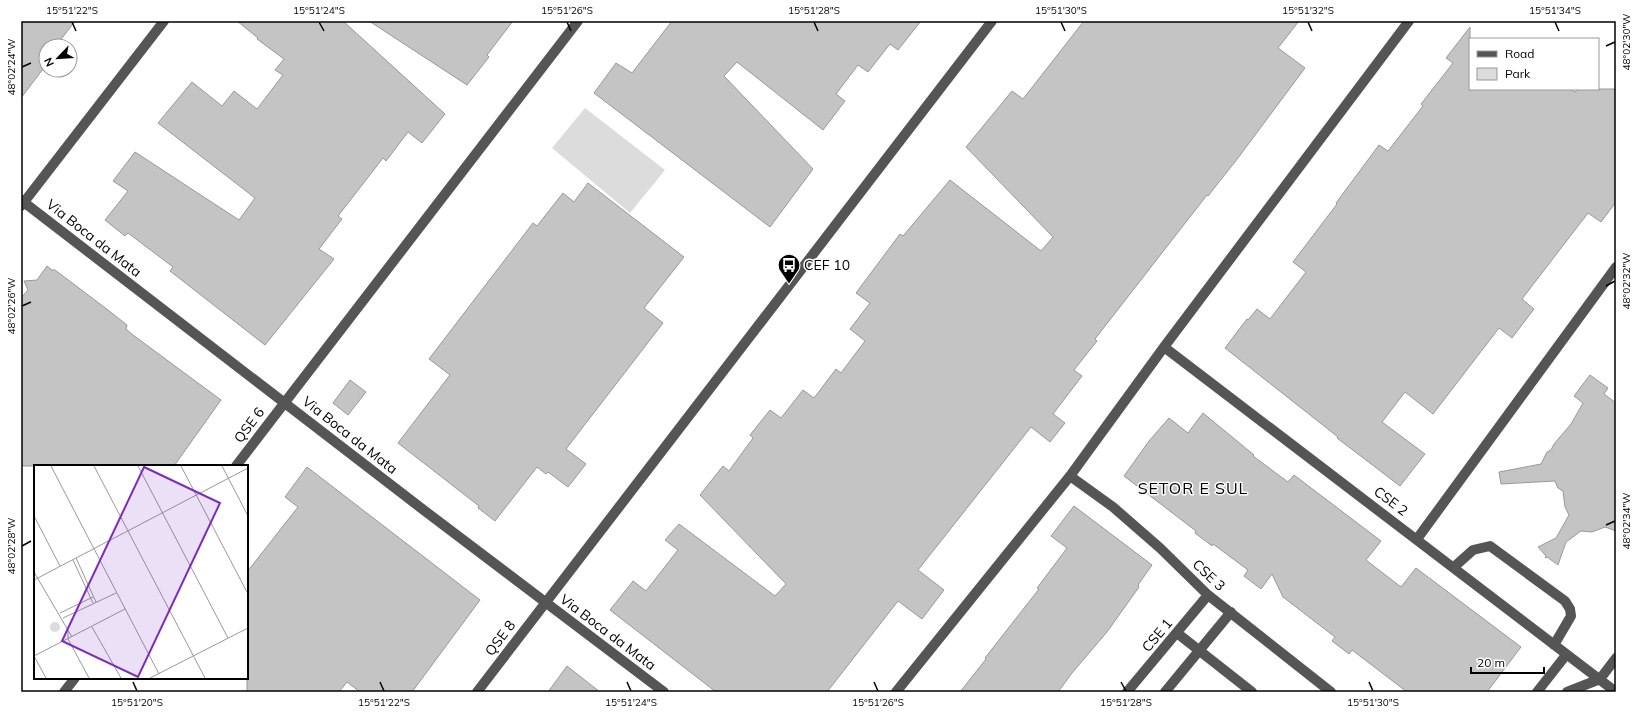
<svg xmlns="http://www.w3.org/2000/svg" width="1637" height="713" font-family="Mulish,sans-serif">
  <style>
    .green { fill: #dcdcdc }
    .building { fill: #c4c4c4; stroke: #999 }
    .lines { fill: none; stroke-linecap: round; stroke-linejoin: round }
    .minor { stroke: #555; stroke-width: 10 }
    .ticks { fill: none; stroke: #000; stroke-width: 1.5 }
    .labels { text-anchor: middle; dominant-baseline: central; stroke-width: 3; stroke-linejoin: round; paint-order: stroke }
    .street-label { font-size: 14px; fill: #000; stroke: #fff }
    .poi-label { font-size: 14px; fill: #000; stroke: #fff; text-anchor: start }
    .quarter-label { font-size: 16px; letter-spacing: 1px; fill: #000; stroke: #fff }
    .inset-road { fill: none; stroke: #999; stroke-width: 1 }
    .view { fill: #7b2cbf; fill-opacity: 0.15; stroke: #7b2cbf; stroke-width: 2 }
    .inset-edge { fill: none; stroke: #000; stroke-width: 2 }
    .neatline { fill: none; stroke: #000; stroke-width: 1.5 }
    .ticks-label { font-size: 10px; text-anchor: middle; fill: #000 }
  </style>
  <rect width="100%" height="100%" fill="#fff"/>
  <path class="green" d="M585 108 665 170 630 213 552 148Z"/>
  <path class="building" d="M21 21H75L56 46H46V65L21 98Z
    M237 21H343L445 114 422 143 408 132 386 161 383 158 338 216 342 219 319 249 334 259 265 345 170 271 173 267 128 233 125 236 105 220 128 191 113 181 135 152 239 220 255 198 158 123 192 82 222 106 234 91 257 109 283 75 275 70 284 59 257 39 258 38Z
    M369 21H513L487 55 489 57 467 85Z
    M672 21H921L898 50 890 44 868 72 858 65 836 94 845 101 823 130 737 62 724 76 813 169 770 227 594 93 616 63 632 73Z
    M1084 21H1299L1278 48 1305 68 1238 158 1208 196 1207 195 1095 339 1097 341 1074 370 1082 376 1053 414 1065 423 1050 442 1031 427 918 570 944 590 922 619 898 601 827 692H716L610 610 633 581 646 591 678 550 665 540 679 524 775 596 786 584 700 495 723 466 729 471 753 438 750 435 770 410 781 418 803 390 814 398 836 369 841 373 865 341 850 329 870 303 856 293 900 234 903 236 950 180 1041 251 1053 237 966 147 1012 91 1023 99Z
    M1470 27V89H1570L1575 92 1578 89H1616V202L1601 222 1588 213 1522 299 1534 309 1512 338 1499 328 1433 414 1405 392 1382 422 1425 454 1400 486 1337 438 1338 437 1225 348 1247 319 1248 320 1257 309 1270 319 1306 272 1293 262 1337 204 1336 203 1379 145 1388 151 1423 106 1421 104 1453 63 1446 58Z
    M588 183 684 257 644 308 663 323 566 449 586 464 568 487 548 472 546 474 537 467 495 521 478 508 479 506 398 443 450 375 429 359 533 223 537 226 563 193 574 202Z
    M47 266 52 270H55L108 310 127 325 126 329 133 335 221 400 174 466H21V298L28 290 24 281 37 280Z
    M1590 375 1608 388 1604 394 1616 403V531L1605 527 1592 532 1581 531 1566 542 1558 565 1547 557 1545 558 1546 556 1538 547 1556 538 1569 515 1565 507 1563 491 1558 488 1555 481 1501 484 1499 472 1541 464 1547 452 1551 450 1554 444 1571 424 1583 403 1574 396Z
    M350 380 366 392 348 415 333 403Z
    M1203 413 1254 455 1253 456 1288 482 1294 475 1381 541 1366 560 1401 587 1416 568 1521 647 1487 692H1407L1352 650 1349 654 1332 641 1335 637 1283 597 1272 574 1261 589 1244 576 1248 570 1213 544 1212 546 1195 533 1196 531 1124 476 1149 441 1169 418 1188 433Z
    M307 467 480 600 412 692H360L347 682 339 692H247V572L298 507 285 497Z
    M1074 506 1152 565 1138 585 1139 587 1107 632 1072 673 1058 692H960L986 659 985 658 1039 589 1037 588 1067 548 1051 536Z
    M567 666 600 692H548Z"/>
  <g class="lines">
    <path class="minor" d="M21 200 421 508 664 692
      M21 206 164 21
      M1164 347 1616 692
      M236 466 578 21
      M1070 476 1113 507 1160 548 1208 595 1331 692
      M1417 539 1616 267
      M1454 567 1473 550 1490 546 1565 601 1570 609 1571 616 1554 645
      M1177 633 1252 692
      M64 692 75 678
      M477 692 992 21
      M896 692 1070 476 1164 347 1409 21
      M1127 692 1208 595
      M1165 692 1231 612
      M1537 692 1566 655
      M1567 692 1600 679 1616 658"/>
  </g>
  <path class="ticks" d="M72 22 76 31M319 22 324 31M567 22 571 31M814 22 818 31M1061 22 1065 31M1308 22 1312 31M1555 22 1559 31M1606 46 1615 42M22 67 31 63M1606 286 1615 281M22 306 31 302M1606 525 1615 521M22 546 31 541M133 682 137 691M380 682 384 691M627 682 631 691M874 682 878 691M1121 682 1126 691M1369 682 1373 691"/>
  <defs>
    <g id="bus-pin" transform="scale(1.15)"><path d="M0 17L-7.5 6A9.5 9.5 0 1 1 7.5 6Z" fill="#000" stroke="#fff"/><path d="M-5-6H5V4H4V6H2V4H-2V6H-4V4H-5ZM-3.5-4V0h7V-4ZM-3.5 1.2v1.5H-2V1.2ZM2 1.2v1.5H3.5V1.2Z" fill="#fff"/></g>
  </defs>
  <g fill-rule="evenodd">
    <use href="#bus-pin" x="789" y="265"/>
  </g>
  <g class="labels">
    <g class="street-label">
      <text transform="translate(94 238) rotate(38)">Via Boca da Mata</text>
      <text transform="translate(249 425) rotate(-53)">QSE 6</text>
      <text transform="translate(350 435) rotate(38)">Via Boca da Mata</text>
      <text transform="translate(1391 501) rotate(37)">CSE 2</text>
      <text transform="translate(1209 575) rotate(43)">CSE 3</text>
      <text transform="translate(608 632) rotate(37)">Via Boca da Mata</text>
      <text transform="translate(1157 635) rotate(-50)">CSE 1</text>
      <text transform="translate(500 638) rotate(-53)">QSE 8</text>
    </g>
    <g class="poi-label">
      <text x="804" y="265">CEF 10</text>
    </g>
    <g class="quarter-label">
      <text x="1193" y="488">SETOR E SUL</text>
    </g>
  </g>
  <g transform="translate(34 465)">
    <rect width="214" height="214" fill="#fff"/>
    <path d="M16 162a5 5 0 1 1 10 0a5 5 0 1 1-10 0Z" fill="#dcdcdc"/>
    <path class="inset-road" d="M17 1 125 209M60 1 171 213M104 1 194 173M147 1 214 129M188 1 214 51M0 51 26 101M42 93 62 137M39 95 59 138M0 107 38 172M0 115 214 3M26 148 59 132M29 153 82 128M58 162 87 213M34 166V174L55 213M0 191 91 144M0 191 12 213M116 213 214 163"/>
    <path class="view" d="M110 2 186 38 104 212 28 176Z"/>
    <rect width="214" height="214" class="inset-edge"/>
  </g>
  <rect width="1637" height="713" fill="none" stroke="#ffffff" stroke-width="44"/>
  <rect x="1469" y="38" width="130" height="52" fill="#ffffff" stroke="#999999"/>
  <rect x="1477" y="51" width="20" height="6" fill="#555555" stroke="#999999"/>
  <text x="1505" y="58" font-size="12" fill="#000000">Road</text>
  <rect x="1477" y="68" width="20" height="12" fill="#dcdcdc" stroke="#999999"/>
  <text x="1505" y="78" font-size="12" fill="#000000">Park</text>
  <g transform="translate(58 58) rotate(245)"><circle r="19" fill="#ffffff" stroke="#999999"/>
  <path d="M0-3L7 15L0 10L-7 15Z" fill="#000000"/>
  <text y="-6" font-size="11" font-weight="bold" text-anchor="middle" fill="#000000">N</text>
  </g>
  <path d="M1471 667v6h73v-6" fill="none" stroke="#000000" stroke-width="2"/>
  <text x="1477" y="667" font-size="12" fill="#000000" stroke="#ffffff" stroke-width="3" paint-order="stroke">20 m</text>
  <rect x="22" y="22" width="1593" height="669" class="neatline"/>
  <g class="ticks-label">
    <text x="72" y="14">15°51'22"S</text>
    <text x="319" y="14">15°51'24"S</text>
    <text x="567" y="14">15°51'26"S</text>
    <text x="814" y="14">15°51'28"S</text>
    <text x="1061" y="14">15°51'30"S</text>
    <text x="1308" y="14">15°51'32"S</text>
    <text x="1555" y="14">15°51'34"S</text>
    <text transform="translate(1626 42) rotate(-90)" y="4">48°02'30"W</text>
    <text transform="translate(11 67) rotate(-90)" y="4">48°02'24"W</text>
    <text transform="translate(1626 281) rotate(-90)" y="4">48°02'32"W</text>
    <text transform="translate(11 306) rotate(-90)" y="4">48°02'26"W</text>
    <text transform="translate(1626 521) rotate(-90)" y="4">48°02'34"W</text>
    <text transform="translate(11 546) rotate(-90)" y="4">48°02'28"W</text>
    <text x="137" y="706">15°51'20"S</text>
    <text x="384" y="706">15°51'22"S</text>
    <text x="631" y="706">15°51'24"S</text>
    <text x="878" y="706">15°51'26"S</text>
    <text x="1126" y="706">15°51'28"S</text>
    <text x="1373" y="706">15°51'30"S</text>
  </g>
</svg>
